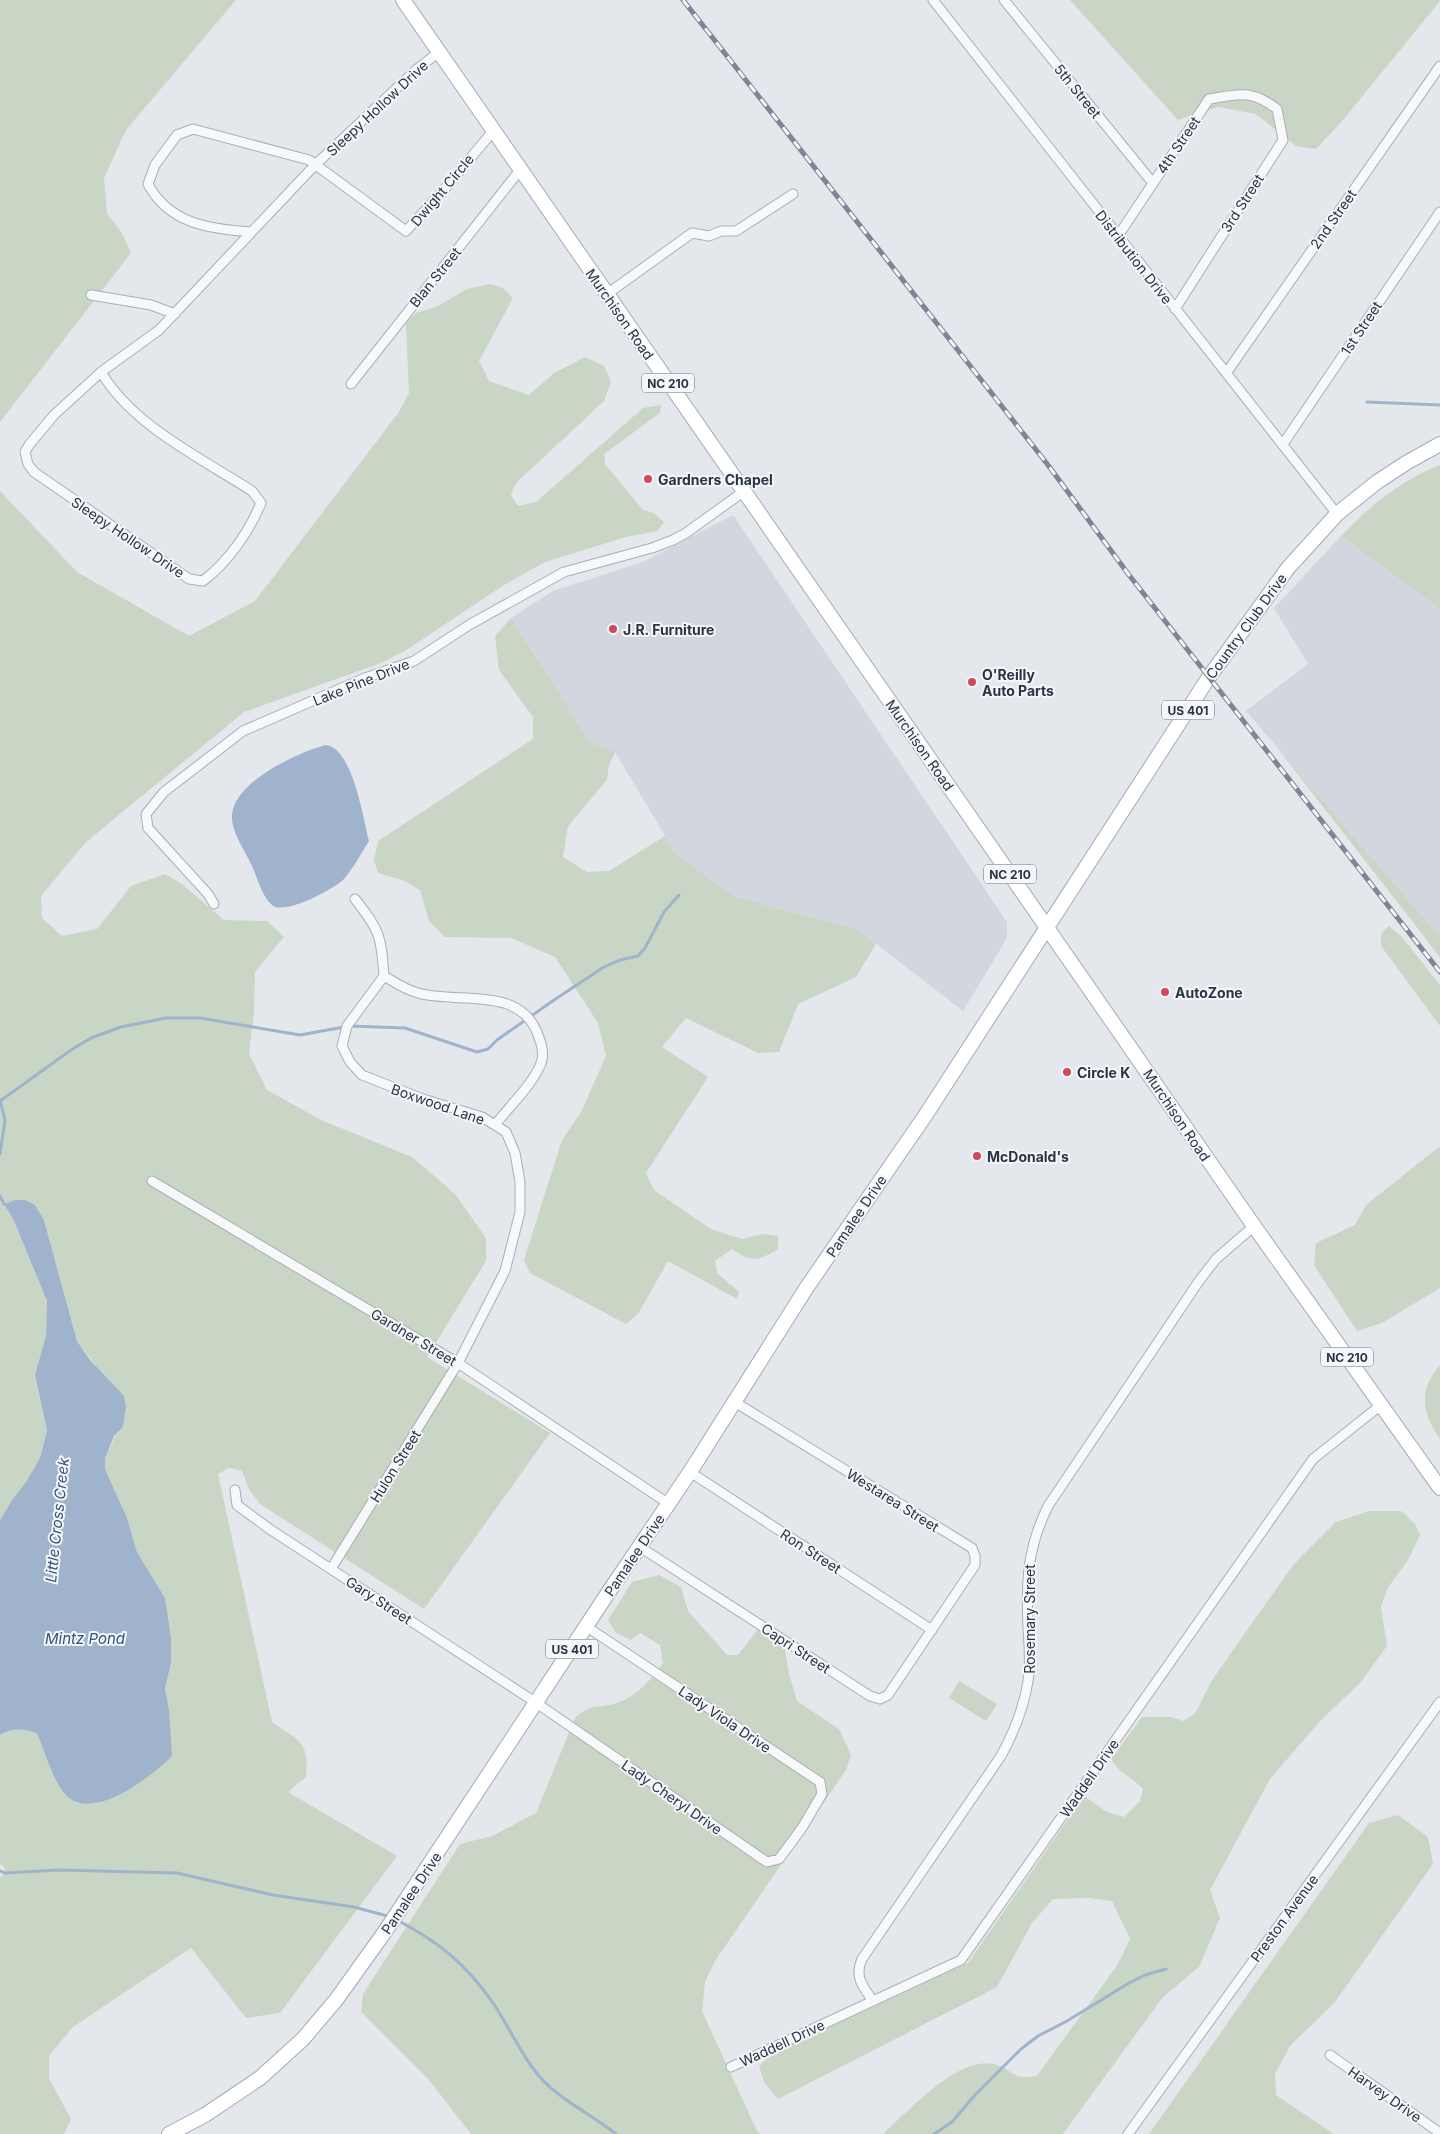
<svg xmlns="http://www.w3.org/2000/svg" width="1440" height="2134" font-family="Inter,sans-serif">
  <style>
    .built { fill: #d2d6de }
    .green { fill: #c9d6c5 }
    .water { fill: #9fb4cc }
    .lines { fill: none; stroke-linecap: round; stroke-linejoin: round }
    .stream { stroke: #9fb4cc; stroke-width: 3 }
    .street-casing { stroke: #a9aeb7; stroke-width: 11 }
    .primary-casing { stroke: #a3abb8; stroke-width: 16 }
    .street { stroke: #f7f8fa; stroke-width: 9 }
    .primary { stroke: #fff; stroke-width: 14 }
    .rail-casing { stroke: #7d8696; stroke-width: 5 }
    .rail { stroke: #f4f6f9; stroke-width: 3; stroke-dasharray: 9; stroke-linecap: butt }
    .poi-dot { fill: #d1495b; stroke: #f4f6f9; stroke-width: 2 }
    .labels { text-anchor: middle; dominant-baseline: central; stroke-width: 4; stroke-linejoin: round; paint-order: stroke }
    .shield { fill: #f4f6f9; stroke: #676e7b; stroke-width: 1 }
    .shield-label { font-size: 12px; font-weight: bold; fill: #2b3445 }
    .street-label { font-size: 14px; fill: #2b3445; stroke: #f4f6f9 }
    .poi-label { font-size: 14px; font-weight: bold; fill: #2b3445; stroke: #f4f6f9; text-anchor: start }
    .water-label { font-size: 15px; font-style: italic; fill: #34527a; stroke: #f4f6f9 }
  </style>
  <rect width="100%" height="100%" fill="#e4e7ec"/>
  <path class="built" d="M733 515 1007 922V938L963 1011 857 929 735 897 676 854 615 752 590 742 511 618 553 591 643 562Z
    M1341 536 1440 609V937L1246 711 1308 664 1274 608Z"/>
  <path class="green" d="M0 0H236L126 130 104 178 107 213 122 233 131 253 0 422Z
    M1070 0H1440V1L1343 120 1316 149 1296 146 1256 114 1218 107 1178 120Z
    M490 284 503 288 513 298 479 361 489 381 529 395 554 373 585 357 604 366 611 382 604 401 516 483 511 495 518 506 536 502 643 408 661 405 660 413 604 454 605 464 643 510 654 513 664 522 658 531 626 537 545 562 504 585 405 651 381 663 244 712 86 842 41 896 42 918 62 936 97 929 131 886 165 874 182 884 224 920 267 921 284 937 255 972 254 1012 249 1054 267 1090 321 1120 412 1157 455 1194 486 1238V1261L427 1357 550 1433 424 1609 260 1504 249 1489 242 1471 229 1468 218 1474 272 1722C300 1742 309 1740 306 1777L288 1792 397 1856 280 2013 246 2018 191 1948 73 2027 49 2056V2079L71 2119 64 2134H0V1878L5 1873 4 1867 0 1864V1735C12 1728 25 1728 37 1734L59 1784 76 1803 94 1804 105 1800 169 1709 165 1689 171 1663 165 1598 137 1552 127 1518 105 1469V1460L115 1436 123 1427 126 1407 77 1341 44 1220 15 1200 4 1204 14 1221 47 1301 46 1335 35 1375 47 1430 40 1458 26 1482 12 1500 0 1520V491L77 572 189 636 255 601 399 412 409 393 406 323 416 313 436 307 467 289Z
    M1440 465V609L1341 536C1370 506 1401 480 1440 465Z
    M511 618 590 742 615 752 609 765 607 780 568 826 563 857 587 872 609 871 665 836 676 854 735 897 857 929 876 944 856 977 798 1004 779 1052 758 1053 686 1018 662 1047 708 1077 646 1173 654 1190 711 1229 742 1239 763 1234 778 1236V1249C758 1261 752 1263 732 1249L715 1261 717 1273 739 1292 737 1299 668 1261 638 1314 626 1324 530 1273 524 1260 562 1140 581 1112 606 1056 598 1023 555 957 511 938 445 937 429 921 420 890 405 881 378 873 374 860 378 841 533 739V717L499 670 495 636Z
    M1275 745 1440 937V957Z
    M1389 926 1402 937 1440 985V1026L1381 946V934Z
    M1440 1146V1288L1382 1323 1357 1331 1314 1265 1316 1243 1355 1225 1366 1205Z
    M1440 1365V1439C1422 1413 1418 1390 1440 1365Z
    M1369 1511H1401L1415 1524 1420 1535 1408 1560 1387 1589 1381 1607 1387 1646 1360 1683 1320 1721 1270 1779 1210 1890 1220 1918 1199 1967 1163 1997 1063 2134H883C908 2112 957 2056 994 2064 1013 2069 1012 2081 1037 2076L1118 1964 1130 1939 1112 1901 1089 1898 1053 1899 1032 1923 997 1987 778 2099 764 2082 759 2066 770 2055 968 1963 1084 1796 1107 1812 1124 1817 1140 1801 1143 1789C1133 1778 1118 1772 1111 1759L1142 1717H1171L1183 1721 1195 1714 1212 1680 1293 1565 1336 1522Z
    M659 1575 681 1587 688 1611 727 1655H738L760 1627 784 1644 789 1674 797 1701 839 1729 851 1755 846 1770 715 1961 705 1982 702 2011 757 2131 761 2134H471L429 2080 361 2012 363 1994 460 1844 492 1836 536 1813 575 1718C594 1701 596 1710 617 1703 637 1696 652 1679 663 1663L660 1645 640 1633 631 1640 616 1633 608 1620 632 1582Z
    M959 1681 997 1704 986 1721 949 1698Z
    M1398 1815 1428 1837 1433 1864 1335 2002 1290 2046 1275 2074 1276 2095 1334 2134H1149L1369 1823Z"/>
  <path class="water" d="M326 745C353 749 363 818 369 841 361 854 354 867 344 879 334 889 284 916 272 905 261 895 258 878 251 864 245 850 231 832 232 815 234 782 298 752 326 745Z
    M15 1200H25L35 1205 44 1220 77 1341 90 1360 124 1396 126 1407 123 1427 114 1436 105 1459V1469L127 1518 137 1552 165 1598 171 1638V1663L165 1689 169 1709 172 1756C152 1776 95 1821 68 1797 54 1785 45 1751 37 1734 25 1728 12 1728 0 1735V1520L12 1500 26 1482 40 1458 47 1430 35 1375 46 1335 47 1301 14 1221 4 1204Z"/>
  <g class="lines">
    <path class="stream" d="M1367 402 1440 405
      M350 1026 405 1028 477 1052 488 1049 497 1040 554 1000 604 967 620 960 638 956 645 948 664 912 679 895
      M0 1100 5 1120 0 1154
      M0 1101 71 1050 91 1038 121 1027 166 1018H200L300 1035 344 1027
      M0 1196 4 1204 7 1205
      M0 1871 5 1873 59 1870 177 1873 273 1895 354 1907 391 1917
      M397 1920C439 1942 466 1964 493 2003 508 2025 519 2050 535 2071 555 2098 590 2113 616 2134
      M934 2134 952 2122 974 2096 1021 2049 1038 2036 1067 2021 1129 1983 1145 1975 1166 1969"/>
    <g class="street-casing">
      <path id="street" d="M933 0 1337 514
        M1004 0 1152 182
        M251 232C210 229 169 224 148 184L155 165 177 135 193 129 309 160 406 231 444 190 493 131
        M1118 236 1209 99C1239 94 1251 89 1277 109L1283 140 1175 309
        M607 294 692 233 709 236 721 231H736L793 194
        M91 295 151 305 175 314
        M101 372C133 426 201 458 252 491L261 503C249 532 228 562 203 581L189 579 34 472 28 464 25 452 29 445 54 415 101 372 159 330 315 165 417 69 439 52
        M1227 372 1440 66
        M351 384 520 170
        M1283 444 1440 212
        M355 899C380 931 381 935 384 976
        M214 904 208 894 148 828 146 814 164 792 243 731 365 678 414 661 469 625 564 572 652 548 673 540 686 533 743 492
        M384 976C394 982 406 990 418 993 456 1004 516 986 536 1030 540 1040 544 1049 542 1060 537 1080 508 1108 495 1125
        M152 1181 458 1363 669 1504
        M690 1472 932 1630
        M235 1490 237 1505 271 1530 535 1702 767 1862 779 1859 802 1828 822 1794 820 1782 587 1627
        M640 1547 870 1696 880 1699 888 1695 975 1565V1556L972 1548 733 1401
        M331 1569 458 1363 505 1271 520 1212V1182L515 1153 506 1132 482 1117 423 1099 362 1075 350 1062 342 1046 347 1026 384 976
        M873 2001C863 1987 854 1977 862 1959L1001 1756C1014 1732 1024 1708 1028 1681 1031 1664 1029 1645 1028 1628 1026 1581 1027 1549 1048 1506L1199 1281 1216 1259 1254 1226
        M1330 2055 1440 2133
        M731 2067 961 1960 1313 1459 1381 1405
        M1128 2134 1440 1702"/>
    </g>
    <g class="primary-casing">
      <path id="primary" d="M403 0 1254 1226 1440 1488
        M169 2134 205 2115 260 2078 303 2039 336 2000 384 1933 610 1590 690 1472 807 1287 925 1116 1209 677 1288 568 1337 514 1377 482 1406 463 1440 444"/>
    </g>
    <use href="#street" class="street"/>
    <use href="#primary" class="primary"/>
    <g class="rail-casing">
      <path id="rail" d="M683 0 1048 465 1129 575 1440 972"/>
    </g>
    <use href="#rail" class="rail"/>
  </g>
  <g class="poi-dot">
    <circle cx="648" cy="479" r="5"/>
    <circle cx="613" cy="629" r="5"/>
    <circle cx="972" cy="682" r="5"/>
    <circle cx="1165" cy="992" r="5"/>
    <circle cx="1067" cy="1072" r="5"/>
    <circle cx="977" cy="1156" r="5"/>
  </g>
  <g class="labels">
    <g class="shield">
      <rect x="642" y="373.5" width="52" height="19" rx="4"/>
      <rect x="1162" y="700.5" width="52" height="19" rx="4"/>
      <rect x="984" y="864.5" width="52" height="19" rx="4"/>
      <rect x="1321" y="1347.5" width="52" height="19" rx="4"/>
      <rect x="546" y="1639.5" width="52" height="19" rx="4"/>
    </g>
    <g class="shield-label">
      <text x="668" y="383">NC 210</text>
      <text x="1188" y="710">US 401</text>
      <text x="1010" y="874">NC 210</text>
      <text x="1347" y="1357">NC 210</text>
      <text x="572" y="1649">US 401</text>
    </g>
    <g class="street-label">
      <text transform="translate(1078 91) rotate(51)">5th Street</text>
      <text transform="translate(377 108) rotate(-43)">Sleepy Hollow Drive</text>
      <text transform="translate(1178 145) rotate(-56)">4th Street</text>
      <text transform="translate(442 190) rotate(-50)">Dwight Circle</text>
      <text transform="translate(1242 203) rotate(-57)">3rd Street</text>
      <text transform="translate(1333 219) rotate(-55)">2nd Street</text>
      <text transform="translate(1134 257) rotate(52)">Distribution Drive</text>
      <text transform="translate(435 277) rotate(-51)">Blan Street</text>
      <text transform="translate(620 314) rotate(55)">Murchison Road</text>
      <text transform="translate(1361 328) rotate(-56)">1st Street</text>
      <text transform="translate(128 537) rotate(34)">Sleepy Hollow Drive</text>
      <text transform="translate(1246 626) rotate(-54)">Country Club Drive</text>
      <text transform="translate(361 682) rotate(-22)">Lake Pine Drive</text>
      <text transform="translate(920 745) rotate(55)">Murchison Road</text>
      <text transform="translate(438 1104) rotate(19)">Boxwood Lane</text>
      <text transform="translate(1177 1115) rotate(56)">Murchison Road</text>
      <text transform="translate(856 1216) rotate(-56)">Pamalee Drive</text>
      <text transform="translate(414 1337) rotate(31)">Gardner Street</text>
      <text transform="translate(395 1466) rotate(-58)">Hulon Street</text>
      <text transform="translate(893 1500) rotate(32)">Westarea Street</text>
      <text transform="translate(811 1551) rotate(33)">Ron Street</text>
      <text transform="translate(634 1555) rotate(-56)">Pamalee Drive</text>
      <text transform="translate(379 1600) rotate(33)">Gary Street</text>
      <text transform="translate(1029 1619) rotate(-90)">Rosemary Street</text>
      <text transform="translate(796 1648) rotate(33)">Capri Street</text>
      <text transform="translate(725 1719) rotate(34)">Lady Viola Drive</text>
      <text transform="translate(1089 1778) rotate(-55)">Waddell Drive</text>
      <text transform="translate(672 1797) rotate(35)">Lady Cheryl Drive</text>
      <text transform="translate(411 1893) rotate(-56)">Pamalee Drive</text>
      <text transform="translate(1284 1918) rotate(-54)">Preston Avenue</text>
      <text transform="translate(782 2043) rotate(-25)">Waddell Drive</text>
      <text transform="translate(1385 2094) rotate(35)">Harvey Drive</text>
    </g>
    <g class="poi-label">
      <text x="658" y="479">Gardners Chapel</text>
      <text x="623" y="629">J.R. Furniture</text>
      <text x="982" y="674">O'Reilly<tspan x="982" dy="16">Auto Parts</tspan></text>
      <text x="1175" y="992">AutoZone</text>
      <text x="1077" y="1072">Circle K</text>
      <text x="987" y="1156">McDonald's</text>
    </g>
    <g class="water-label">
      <text transform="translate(57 1520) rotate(-84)">Little Cross Creek</text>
      <text x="85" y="1638">Mintz Pond</text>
    </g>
  </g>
</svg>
